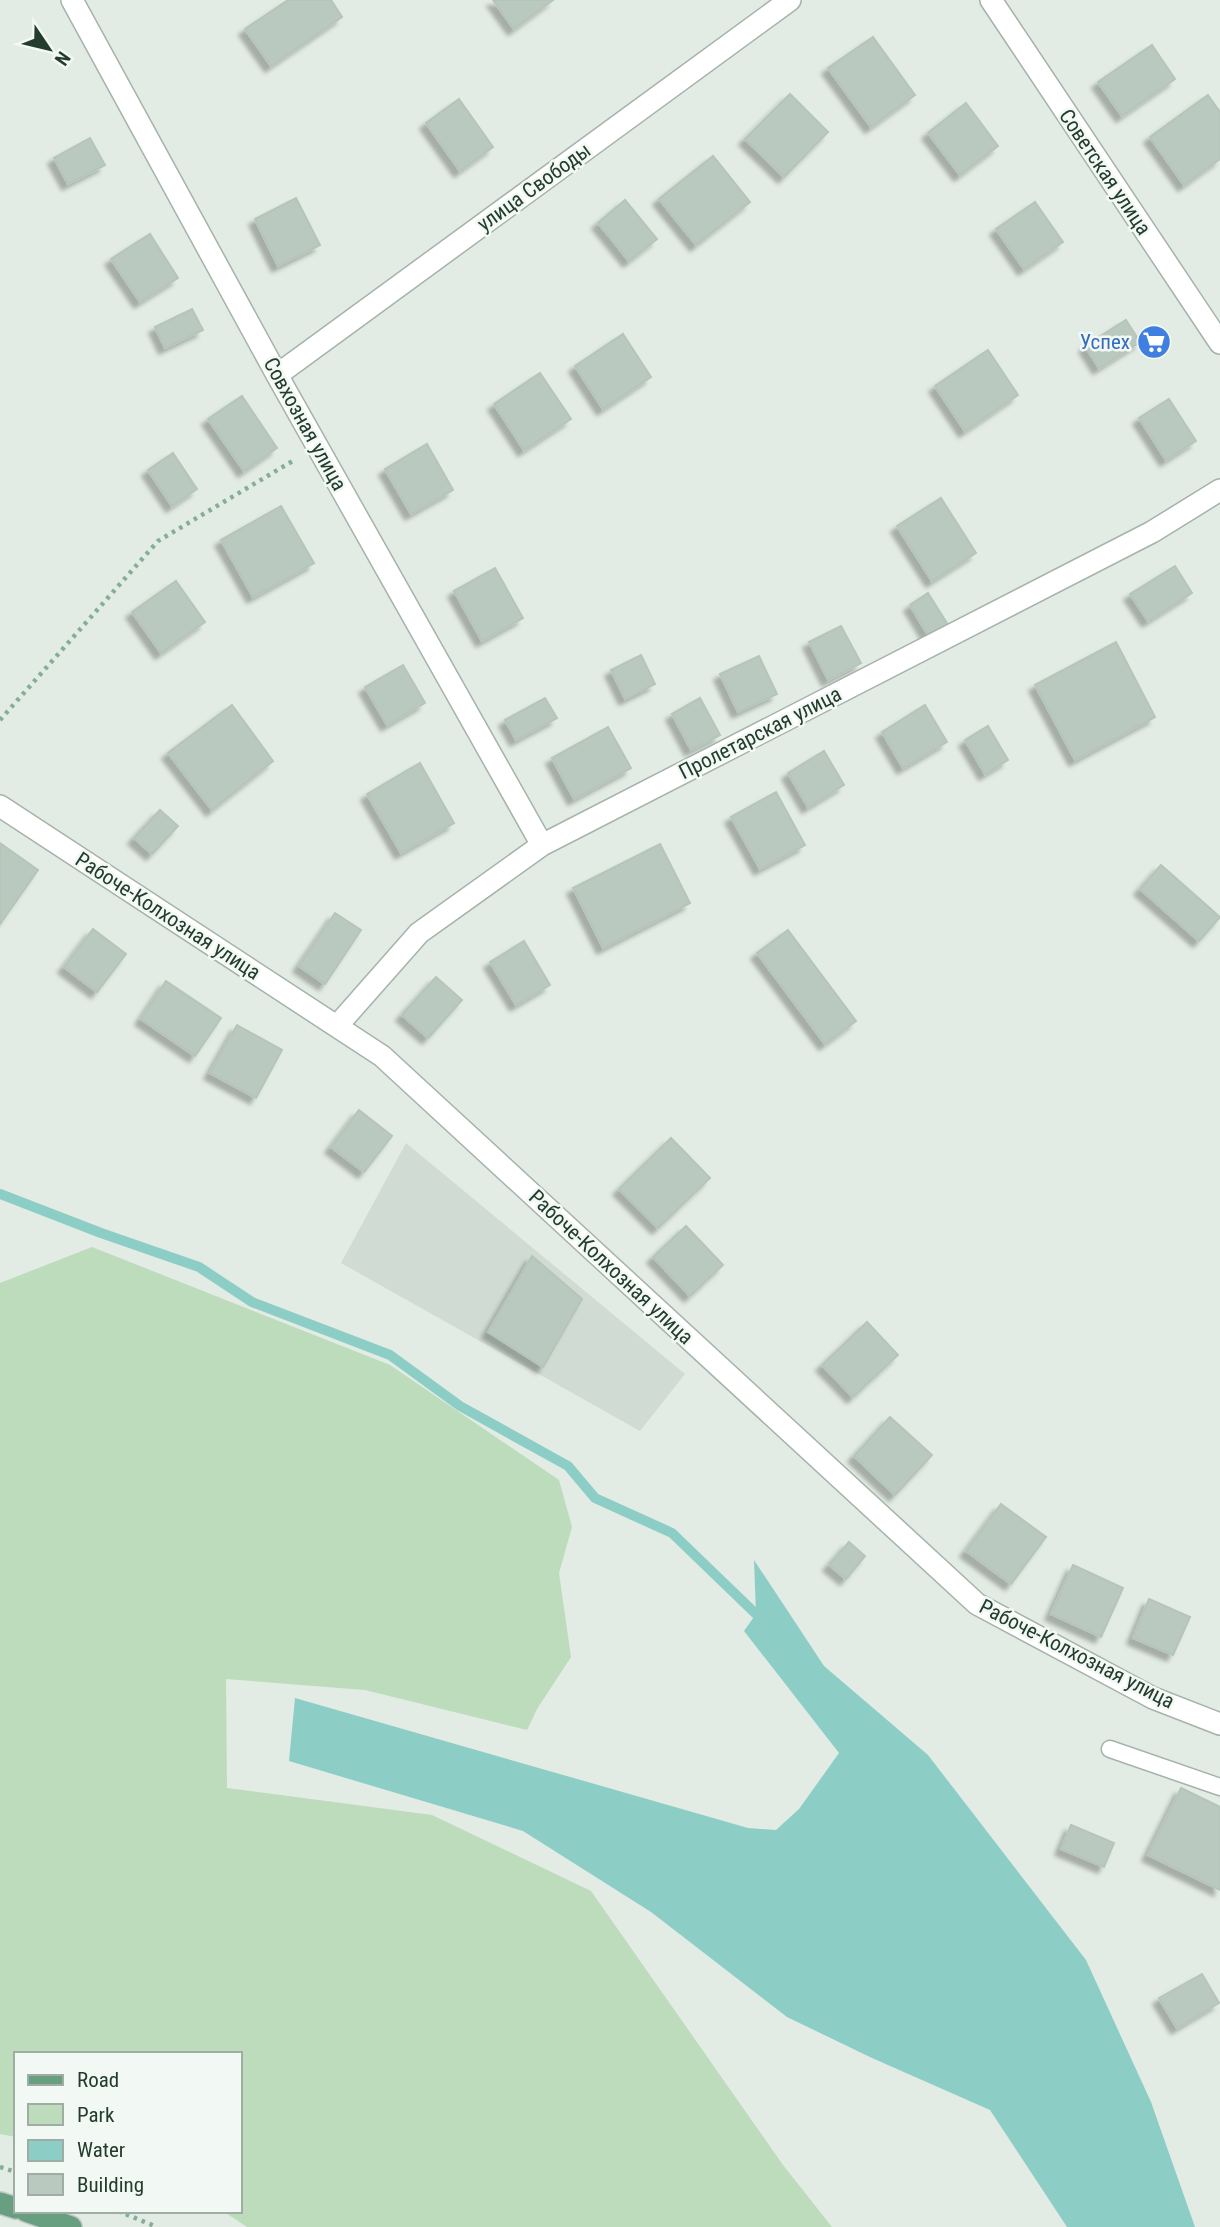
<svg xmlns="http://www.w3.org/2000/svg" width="1220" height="2227" font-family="'Roboto Condensed',sans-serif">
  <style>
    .built { fill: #d0dbd3 }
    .green { fill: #bcdcbc }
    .water { fill: #8ccec6 }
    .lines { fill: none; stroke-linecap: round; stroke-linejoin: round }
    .stream { stroke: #8ccec6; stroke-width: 10 }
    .building { fill: #bac9bf; stroke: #b5c5b9; stroke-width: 2; filter: url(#shadow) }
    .lane-casing { stroke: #a5b3aa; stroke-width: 19 }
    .street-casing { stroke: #a5b3aa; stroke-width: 24 }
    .primary-casing { stroke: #c1c8c4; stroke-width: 24 }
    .path { stroke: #84ae95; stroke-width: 4.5; stroke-dasharray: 3.5 5; stroke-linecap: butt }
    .lane { stroke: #fff; stroke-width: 16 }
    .street { stroke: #fff; stroke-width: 21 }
    .primary { stroke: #689f81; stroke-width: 21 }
    .labels { text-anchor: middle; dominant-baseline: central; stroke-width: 5; stroke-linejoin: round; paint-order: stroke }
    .street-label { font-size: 21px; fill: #233c2e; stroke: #f2f8f3 }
    .shop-label { font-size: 21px; fill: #366cbe; stroke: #f2f8f3; text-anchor: end }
  </style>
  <defs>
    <filter id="shadow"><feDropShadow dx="-6" dy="6" stdDeviation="2" flood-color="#0004"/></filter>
  </defs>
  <rect width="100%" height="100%" fill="#e2ebe4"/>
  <path class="built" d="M406 1143 685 1374 640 1431 341 1263Z"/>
  <path class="green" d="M92 1247 390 1365 559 1480 572 1527 559 1573 571 1657 537 1709 527 1730 365 1690 226 1679 227 1788 432 1815 591 1891 783 2165 832 2227H247L223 2211H240V2054H16V2137L0 2134V1283Z"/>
  <path class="water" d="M754 1560 824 1666 928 1755 1086 1960 1151 2102 1195 2227H1067L990 2110 872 2058 787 2017 651 1912 523 1831 289 1761 295 1698 748 1828 776 1830 799 1809 839 1753 744 1631 756 1614Z"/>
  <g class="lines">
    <path class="stream" d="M0 1194 101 1233 199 1267 252 1302 390 1355 460 1406 568 1466 595 1498 672 1533 756 1614"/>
  </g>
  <path class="building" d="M288 0H331L342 17 271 66 245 29Z
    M493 0H553L514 29Z
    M873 37 915 95 871 127 828 68Z
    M1152 45 1175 79 1122 116 1098 82Z
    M790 94 828 132 784 177 745 139Z
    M1208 95 1220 112V159L1184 185 1150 137Z
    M459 99 493 147 460 171 426 123Z
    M966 103 998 146 960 175 928 133Z
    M90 138 105 165 68 184 54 158Z
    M713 156 750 202 696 245 659 199Z
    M296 198 320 245 278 266 255 219Z
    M625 200 657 239 629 261 598 223Z
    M1035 202 1063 242 1024 269 996 229Z
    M150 234 178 278 140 302 111 259Z
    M192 309 203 330 165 348 155 327Z
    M1126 320 1140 342 1099 368 1085 346Z
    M623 334 651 377 603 409 575 366Z
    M988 350 1018 395 965 431 935 386Z
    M540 373 571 419 524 450 494 404Z
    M242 396 277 448 244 471 208 419Z
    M1169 399 1196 441 1166 460 1139 418Z
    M427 444 453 490 411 514 385 469Z
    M173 453 197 489 172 506 148 470Z
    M941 498 976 553 932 581 897 526Z
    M281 506 314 563 253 597 221 540Z
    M1175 566 1192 593 1148 621 1130 594Z
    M495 568 523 618 482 641 454 591Z
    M176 581 205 622 161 653 132 612Z
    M928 593 950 628 931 640 910 605Z
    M841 626 861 663 828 680 809 642Z
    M1116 642 1155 717 1075 760 1035 685Z
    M641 655 655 684 625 699 611 670Z
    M759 656 777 694 738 712 720 674Z
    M403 665 425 703 387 725 365 687Z
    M545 698 557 718 516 740 505 720Z
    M700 698 720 735 691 750 672 714Z
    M232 705 273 761 212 810 168 753Z
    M925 705 947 742 903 768 882 732Z
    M988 726 1008 760 985 774 965 740Z
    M608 727 631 768 574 799 552 758Z
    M824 751 844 785 808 807 788 773Z
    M420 763 454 823 401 853 367 794Z
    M776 792 805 845 760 869 731 817Z
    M160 810 178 826 152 854 134 838Z
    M0 843 38 870 0 924Z
    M660 844 690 903 603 948 573 888Z
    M1161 865 1220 917 1199 941 1140 889Z
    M335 913 361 930 325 984 299 966Z
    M93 929 126 954 97 992 64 967Z
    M788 930 856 1021 825 1044 757 953Z
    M524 941 550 985 516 1005 490 962Z
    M436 977 462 1000 428 1038 402 1015Z
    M166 981 221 1018 195 1056 141 1019Z
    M237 1025 282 1050 256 1098 210 1073Z
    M359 1110 392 1136 364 1172 331 1147Z
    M671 1138 710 1178 658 1228 619 1189Z
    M686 1226 723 1265 690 1296 653 1257Z
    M532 1256 582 1299 543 1367 488 1332Z
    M867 1322 898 1355 853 1397 822 1365Z
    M890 1417 932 1455 895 1495 854 1456Z
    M1001 1504 1046 1537 1011 1584 966 1551Z
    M849 1542 865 1556 846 1579 829 1565Z
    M1073 1565 1123 1588 1101 1637 1051 1614Z
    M1149 1599 1190 1617 1173 1655 1133 1638Z
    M1181 1788 1220 1807V1890L1148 1855Z
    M1071 1825 1114 1843 1104 1867 1061 1849Z
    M1202 1974 1219 2003 1177 2028 1159 1998Z"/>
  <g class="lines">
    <g class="lane-casing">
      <path id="lane" d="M1110 1749 1220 1787"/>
    </g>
    <g class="street-casing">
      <path id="street" d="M72 0 277 375 542 845
        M991 0 1220 343
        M277 375 790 0
        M0 806 382 1056 977 1604 1153 1698 1220 1724
        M337 1026 419 933 542 845 1152 532 1220 490"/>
    </g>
    <g class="primary-casing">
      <path id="primary" d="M0 2203 16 2208
        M26 2211 71 2227"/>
    </g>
    <path class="path" d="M0 720 158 541 296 459
      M0 2167 16 2172
      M118 2211 157 2227"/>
    <use href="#lane" class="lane"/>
    <use href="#street" class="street"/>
    <use href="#primary" class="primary"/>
  </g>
  <defs>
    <g id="supermarket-disc" transform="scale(1.75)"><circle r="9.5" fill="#3f7fe0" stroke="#f2f8f3"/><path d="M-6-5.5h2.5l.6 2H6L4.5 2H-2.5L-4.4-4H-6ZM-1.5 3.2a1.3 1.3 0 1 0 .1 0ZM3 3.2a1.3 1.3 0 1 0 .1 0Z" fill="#fff"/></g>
  </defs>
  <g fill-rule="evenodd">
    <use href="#supermarket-disc" x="1154" y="342"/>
  </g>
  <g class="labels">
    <g class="street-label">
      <text transform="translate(1105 172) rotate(56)">Советская улица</text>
      <text transform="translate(534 187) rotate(-36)">улица Свободы</text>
      <text transform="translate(305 424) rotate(61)">Совхозная улица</text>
      <text transform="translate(760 733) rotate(-27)">Пролетарская улица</text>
      <text transform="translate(168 916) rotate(33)">Рабоче-Колхозная улица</text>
      <text transform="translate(611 1267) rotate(43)">Рабоче-Колхозная улица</text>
      <text transform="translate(1077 1654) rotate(27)">Рабоче-Колхозная улица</text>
    </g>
    <g class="shop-label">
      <text x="1130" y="342">Успех</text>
    </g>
  </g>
  <rect x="14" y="2052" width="228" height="161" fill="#f2f8f3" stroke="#9fada4" stroke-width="2"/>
  <rect x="28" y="2075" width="35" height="10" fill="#689f81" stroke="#9fada4" stroke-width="2"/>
  <text x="77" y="2087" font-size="21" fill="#233c2e">Road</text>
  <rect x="28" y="2104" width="35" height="21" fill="#bcdcbc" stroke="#9fada4" stroke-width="2"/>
  <text x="77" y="2122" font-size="21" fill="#233c2e">Park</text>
  <rect x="28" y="2140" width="35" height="21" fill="#8ccec6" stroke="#9fada4" stroke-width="2"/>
  <text x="77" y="2157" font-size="21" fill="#233c2e">Water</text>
  <rect x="28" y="2174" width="35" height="21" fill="#bac9bf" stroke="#9fada4" stroke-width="2"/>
  <text x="77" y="2192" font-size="21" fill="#233c2e">Building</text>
  <g transform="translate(49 49) rotate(125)" stroke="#f2f8f3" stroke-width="5" paint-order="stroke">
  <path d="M0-5L12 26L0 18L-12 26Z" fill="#233c2e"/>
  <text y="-10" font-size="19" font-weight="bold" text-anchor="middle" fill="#233c2e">N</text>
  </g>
</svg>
